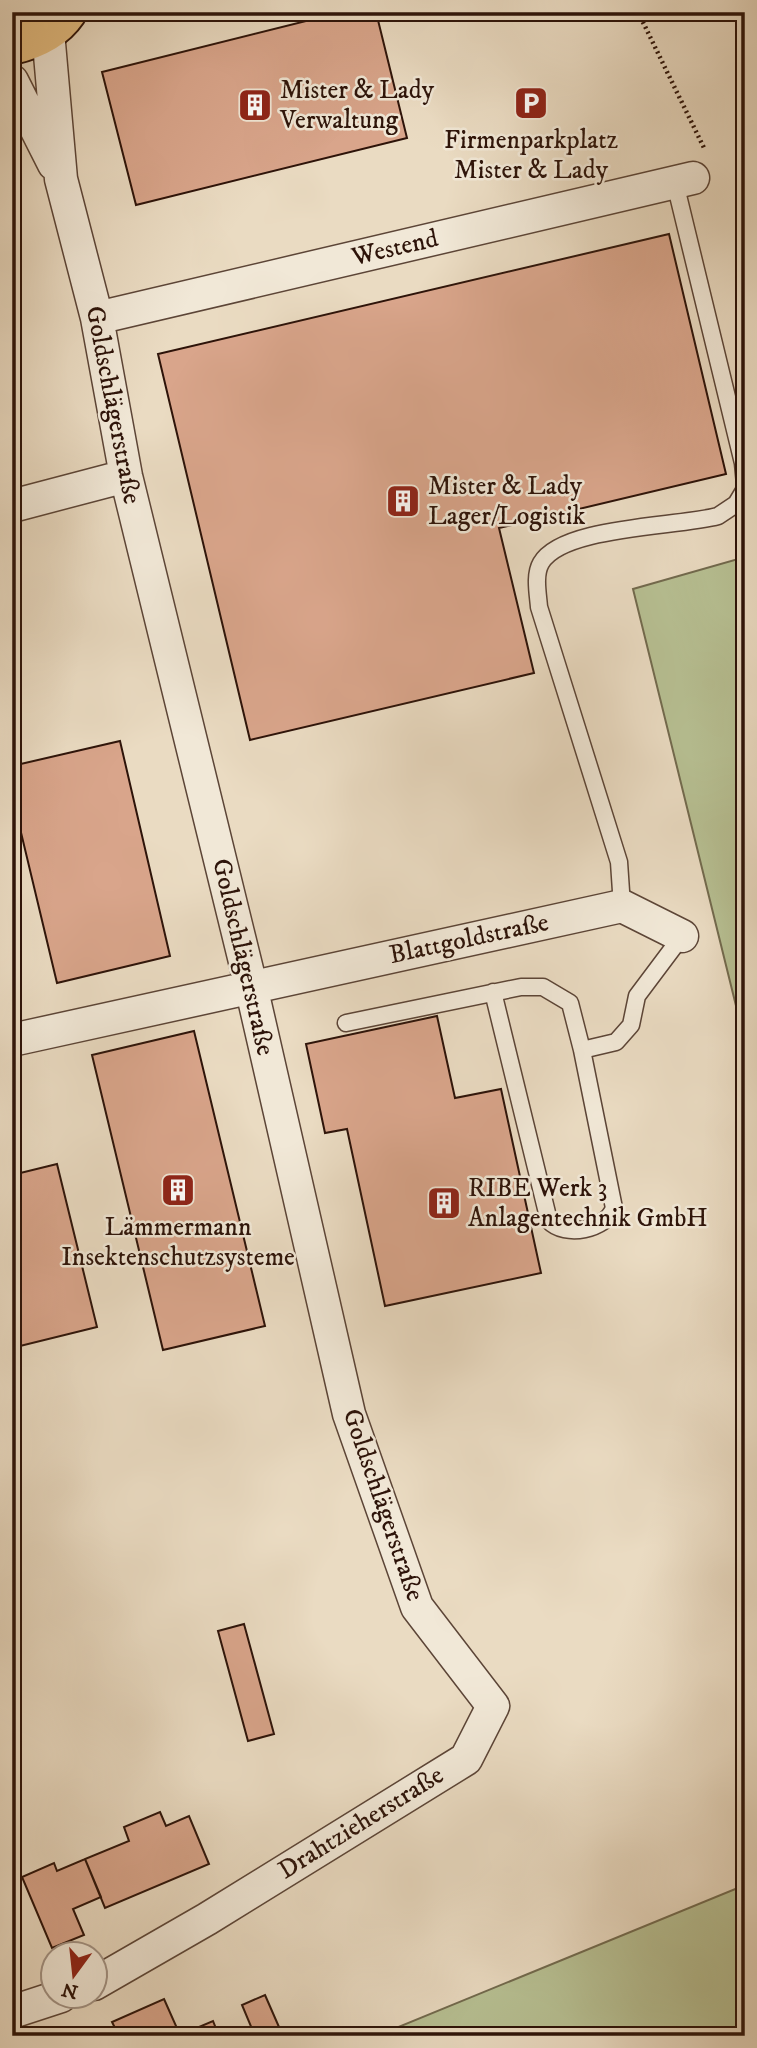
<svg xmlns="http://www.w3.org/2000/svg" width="757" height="2048" font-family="'IM FELL DW Pica',serif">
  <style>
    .green { fill: #b7c093; stroke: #726a4e; stroke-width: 2 }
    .building { fill: #d9a58b; stroke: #2d1309; stroke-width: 2 }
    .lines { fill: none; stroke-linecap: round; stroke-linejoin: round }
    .service-casing { stroke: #5c4537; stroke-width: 19 }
    .minor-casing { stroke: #5c4537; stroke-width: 35 }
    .primary-casing { stroke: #2d1309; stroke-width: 42 }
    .path { stroke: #2d1309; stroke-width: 4.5; stroke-dasharray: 2 3.5; stroke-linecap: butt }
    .service { stroke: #f1e8d7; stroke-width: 16 }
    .minor { stroke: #f1e8d7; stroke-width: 32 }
    .primary { stroke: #e5be81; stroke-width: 38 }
    .labels { text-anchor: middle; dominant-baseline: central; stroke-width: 5; stroke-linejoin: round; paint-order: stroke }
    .poi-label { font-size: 26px; fill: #2d1309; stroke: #f1e8d7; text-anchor: start }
    .street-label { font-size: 26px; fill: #2d1309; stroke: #f1e8d7 }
  </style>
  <rect width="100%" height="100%" fill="#eadbc2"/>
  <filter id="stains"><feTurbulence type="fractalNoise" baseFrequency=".00286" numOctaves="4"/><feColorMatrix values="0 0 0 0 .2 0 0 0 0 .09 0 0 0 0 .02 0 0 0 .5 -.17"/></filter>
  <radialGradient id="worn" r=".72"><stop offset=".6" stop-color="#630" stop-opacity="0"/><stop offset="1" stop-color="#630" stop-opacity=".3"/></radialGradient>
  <path class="green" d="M745 557V1025L741 1026 633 589Z
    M745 1885V2036H387L386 2032Z"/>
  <path class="building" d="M342 12H376L407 138 136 205 102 72Z
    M669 234 726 474 499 528 534 673 250 740 158 354Z
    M120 741 170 956 57 983 12 795V766Z
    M437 1016 455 1098 501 1089 541 1273 385 1306 347 1129 325 1133 306 1044Z
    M194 1031 265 1326 163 1350 92 1055Z
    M57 1164 97 1327 12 1348V1175Z
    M244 1624 274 1734 248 1741 218 1631Z
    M160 1812 166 1826 189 1816 209 1864 105 1908 85 1859 129 1841 124 1827Z
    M85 1859 101 1897 73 1909 84 1935 52 1948 22 1877 54 1863 57 1871Z
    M265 1995 279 2027 255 2036 242 2005Z
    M164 1999 180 2035 213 2021 219 2036H119L112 2022Z"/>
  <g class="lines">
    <g class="service-casing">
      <path id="service" d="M675 183 743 463 745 484
        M622 906 619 862 539 607C538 594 534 575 541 563 562 526 678 527 718 516L736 504 745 489
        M493 992 549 1221C565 1238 606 1230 614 1208L582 1050
        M346 1023 521 987H543L570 1003 582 1050 616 1042 631 1025 637 996 682 936"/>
    </g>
    <g class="minor-casing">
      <path id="minor" d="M48 32 61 179 97 318 126 476 251 986 349 1414 417 1607 493 1706 466 1759 207 1919 94 1984
        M12 81 54 164
        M97 318 693 178
        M12 506 126 476
        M12 1040 622 906 682 936
        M12 2012 61 1996"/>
    </g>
    <g class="primary-casing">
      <path id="primary" d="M12 45C34 40 54 31 67 12"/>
    </g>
    <path class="path" d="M638 12 705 150"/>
    <use href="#service" class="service"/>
    <use href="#minor" class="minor"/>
    <use href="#primary" class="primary"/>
  </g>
  <defs>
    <g id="parking-square" transform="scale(1.75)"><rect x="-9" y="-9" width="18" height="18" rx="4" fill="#8f2418" stroke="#f1e8d7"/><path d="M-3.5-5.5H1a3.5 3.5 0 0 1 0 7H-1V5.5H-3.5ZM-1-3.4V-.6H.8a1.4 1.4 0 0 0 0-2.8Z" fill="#fff"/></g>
    <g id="building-square" transform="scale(1.75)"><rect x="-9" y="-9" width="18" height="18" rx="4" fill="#8f2418" stroke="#f1e8d7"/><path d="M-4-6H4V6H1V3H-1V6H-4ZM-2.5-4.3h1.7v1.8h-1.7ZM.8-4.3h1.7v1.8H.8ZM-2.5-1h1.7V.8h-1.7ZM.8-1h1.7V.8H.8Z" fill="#fff"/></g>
  </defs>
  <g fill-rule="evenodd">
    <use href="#parking-square" x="531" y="103"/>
    <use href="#building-square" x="255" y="105"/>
    <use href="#building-square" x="403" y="501"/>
    <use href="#building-square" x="178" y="1190"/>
    <use href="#building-square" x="444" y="1203"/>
  </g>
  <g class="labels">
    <g class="poi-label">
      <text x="280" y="90">Mister &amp; Lady<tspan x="280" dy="30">Verwaltung</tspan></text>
      <text x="531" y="140" text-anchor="middle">Firmenparkplatz<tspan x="531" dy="30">Mister &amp; Lady</tspan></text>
      <text x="428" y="486">Mister &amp; Lady<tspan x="428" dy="30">Lager/Logistik</tspan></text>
      <text x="468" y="1188">RIBE Werk 3<tspan x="468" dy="30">Anlagentechnik GmbH</tspan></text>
      <text x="178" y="1227" text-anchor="middle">Lämmermann<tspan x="178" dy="30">Insektenschutzsysteme</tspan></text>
    </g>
    <g class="street-label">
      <text transform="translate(395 248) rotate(-13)">Westend</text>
      <text transform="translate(113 405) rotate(79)">Goldschlägerstraße</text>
      <text transform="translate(469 939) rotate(-12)">Blattgoldstraße</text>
      <text transform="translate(243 957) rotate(77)">Goldschlägerstraße</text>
      <text transform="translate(383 1505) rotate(71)">Goldschlägerstraße</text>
      <text transform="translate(361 1823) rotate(-32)">Drahtzieherstraße</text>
    </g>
  </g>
  <rect width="757" height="2048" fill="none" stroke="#eadbc2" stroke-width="42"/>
  <rect x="14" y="14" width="729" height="2020" fill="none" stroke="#2d1309" stroke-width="3.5"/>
  <rect x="21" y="21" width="715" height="2006" fill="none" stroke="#2d1309" stroke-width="2"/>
  <g transform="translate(74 1975) rotate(195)"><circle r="33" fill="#f1e8d7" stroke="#a39385" stroke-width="2"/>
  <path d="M0-5L12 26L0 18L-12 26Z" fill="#8f2418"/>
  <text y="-10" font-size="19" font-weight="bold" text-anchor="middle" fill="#2d1309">N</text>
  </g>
  <rect width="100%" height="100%" filter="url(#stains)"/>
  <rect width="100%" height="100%" fill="url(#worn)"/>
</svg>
